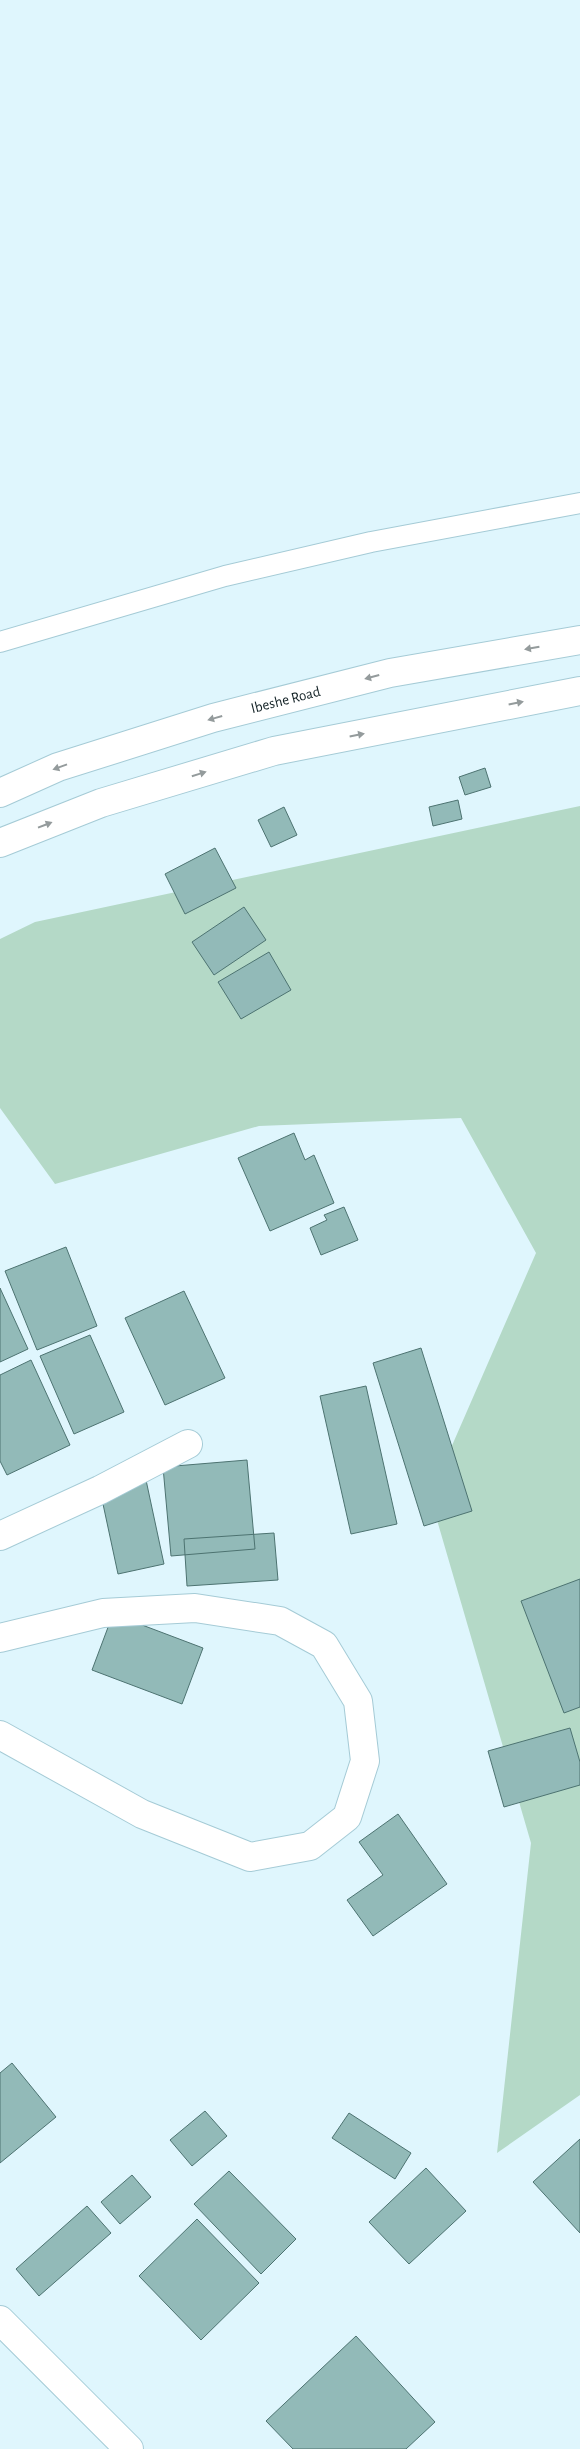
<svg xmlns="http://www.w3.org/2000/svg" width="580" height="2449" font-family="'Alegreya Sans',sans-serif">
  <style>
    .green { fill: #b4d9c7 }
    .building { fill: #92bab8; stroke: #4d7371 }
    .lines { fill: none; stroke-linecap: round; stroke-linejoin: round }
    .service-casing { stroke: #a5cbd6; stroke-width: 22 }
    .minor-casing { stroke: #a5cbd6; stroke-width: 30 }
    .secondary-casing { stroke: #a5cbd6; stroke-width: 30 }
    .service { stroke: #fff; stroke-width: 20 }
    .minor { stroke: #fff; stroke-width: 28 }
    .secondary { stroke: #fff; stroke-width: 28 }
    .oneway { fill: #949b9c }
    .labels { text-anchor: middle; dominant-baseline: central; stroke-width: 5; stroke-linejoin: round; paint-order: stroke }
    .street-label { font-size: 15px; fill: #112024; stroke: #fff }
  </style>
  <rect width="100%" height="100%" fill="#dff6fd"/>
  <path class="green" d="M580 806V2095L497 2153 531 1843 430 1496 536 1253 461 1118 259 1126 55 1184 0 1108V939L35 922Z"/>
  <path class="building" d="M485 768 491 787 465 795 459 777Z
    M458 800 462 819 433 826 429 807Z
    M284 807 297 835 271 847 258 820Z
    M215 848 236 888 185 914 165 874Z
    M244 907 266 940 214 975 192 942Z
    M269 952 291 990 241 1019 218 982Z
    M294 1133 305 1160 314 1155 334 1203 270 1231 238 1158Z
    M344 1207 358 1240 321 1255 310 1228 327 1220 324 1215Z
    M66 1247 97 1326 37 1350 5 1271Z
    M0 1288 28 1349 0 1362Z
    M184 1291 225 1378 165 1405 125 1318Z
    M90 1335 124 1412 74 1434 40 1356Z
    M421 1348 472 1511 424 1526 373 1363Z
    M31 1360 70 1445 7 1475 0 1461V1375Z
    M366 1386 397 1524 351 1534 320 1396Z
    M247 1460 255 1549 171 1556 163 1467Z
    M146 1480 164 1564 118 1574 100 1490Z
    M274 1533 278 1580 187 1586 184 1539Z
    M580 1579V1707L564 1713 521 1601Z
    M113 1614 203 1648 182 1704 92 1670Z
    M570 1728 580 1762V1785L504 1807 488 1751Z
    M398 1814 447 1884 373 1936 347 1900 383 1875 359 1842Z
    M12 2063 56 2117 0 2163V2073Z
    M205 2111 227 2136 192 2166 170 2140Z
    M349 2113 411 2153 395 2179 332 2138Z
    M580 2139V2233L533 2182Z
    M426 2168 466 2211 409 2264 369 2222Z
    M229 2171 296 2239 261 2274 194 2204Z
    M132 2175 151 2197 120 2224 101 2202Z
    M87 2206 111 2233 39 2296 16 2269Z
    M197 2219 259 2283 201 2340 139 2276Z
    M356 2336 435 2422 406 2449H293L266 2421Z"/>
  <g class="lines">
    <g class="service-casing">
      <path id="service" d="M0 642 225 576 371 542 580 503"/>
    </g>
    <g class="minor-casing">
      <path id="minor" d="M0 1536 100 1490 188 1444
        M0 1638 103 1613 195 1608 280 1621 324 1645 358 1701 365 1761 347 1817 310 1846 250 1857 142 1814 0 1735
        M0 2320 129 2449"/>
    </g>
    <g class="secondary-casing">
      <g id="secondary">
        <path id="s1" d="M0 793 58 767 213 718 390 673 580 640"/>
        <path d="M0 843 101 803 274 751 580 691"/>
      </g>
    </g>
    <use href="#service" class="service"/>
    <use href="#minor" class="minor"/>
    <use href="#secondary" class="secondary"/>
  </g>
  <defs><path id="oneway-solid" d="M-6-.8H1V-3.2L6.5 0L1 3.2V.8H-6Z" transform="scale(1.25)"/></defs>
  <g class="oneway">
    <use href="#oneway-solid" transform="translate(532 648) rotate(170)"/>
    <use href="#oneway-solid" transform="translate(372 677) rotate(165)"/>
    <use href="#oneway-solid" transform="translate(516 703) rotate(-11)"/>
    <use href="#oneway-solid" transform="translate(215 718) rotate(164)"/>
    <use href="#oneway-solid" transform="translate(357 735) rotate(-11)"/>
    <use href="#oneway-solid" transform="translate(60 767) rotate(160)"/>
    <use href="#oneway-solid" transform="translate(199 774) rotate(-17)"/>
    <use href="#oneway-solid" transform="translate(45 825) rotate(-21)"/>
  </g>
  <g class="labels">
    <g class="street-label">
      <text stroke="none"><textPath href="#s1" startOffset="301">Ibeshe Road</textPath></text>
    </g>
  </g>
</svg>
